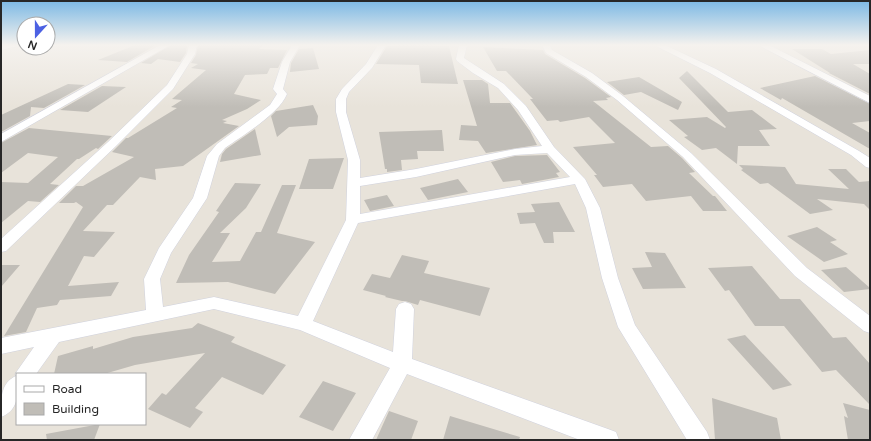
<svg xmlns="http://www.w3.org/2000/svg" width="871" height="441" font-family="'Varela Round',sans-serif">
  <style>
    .building { fill: #c0bdb7 }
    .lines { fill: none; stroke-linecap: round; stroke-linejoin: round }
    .street-casing { stroke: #d0d2de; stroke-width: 1 }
    .street { fill: #fff; fill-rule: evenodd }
  </style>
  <rect width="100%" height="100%" fill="#e8e3da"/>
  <path class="building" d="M135 45H156L127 62 98 60Z
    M171 45H187L186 53 180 62 158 59 151 64 141 63Z
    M198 45H263L259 49 287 50 278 68H270L267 74 245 75 234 94 261 100 247 109 222 120 227 121 223 123 239 126 183 166 155 169 156 180 140 177 113 205H107L83 231 115 232 94 257 84 256 68 286 119 282 111 296 60 300 57 305 37 308 26 332 4 336 83 207 76 202 74 203H59L76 186H83L134 157 112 152 126 138H128L177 108 171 107 182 100 172 99 206 70 191 68 198 64 191 63 196 55Z
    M412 45 449 46 458 84 421 83 419 65 376 64 387 46Z
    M483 47 543 50 545 54 585 78 611 97 606 98 608 100 593 101 651 147 668 146 682 158 695 172 689 173 713 196H715L727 211H703L691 196 646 201 632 184 603 187 594 175H597L573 147 615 143 589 117 560 122 558 120 547 121 530 99H533L506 71H497Z
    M313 48 319 69 290 72 291 63 299 49Z
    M792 49H822L831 54 870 50V64H853L870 74V94L829 73H830Z
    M687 71 728 112 752 110 777 129 759 130 770 146H738L737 164 716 148 702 150 684 137 688 136 669 120 707 117 725 128 726 127 679 78Z
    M815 76 870 104V121L852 123 870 133V149L782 98 781 100 760 88Z
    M639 77 682 102 678 110 641 92 624 95 607 82Z
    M463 80H482L488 84 490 103H510L530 131 537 145 486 153 478 141 459 140 461 125 477 126Z
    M68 84 85 85 44 108 31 107 30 116 1 132V115Z
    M102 86 126 87 88 112 60 110Z
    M313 105 318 116 317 125 289 127 277 137 271 116 276 111Z
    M29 128 112 136 98 149 96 148 79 159H77L50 184 59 185 40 202 28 201 1 223V182L28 183 58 157 28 153 1 173V143Z
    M255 129 261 155 220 162 222 154 226 149Z
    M442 130 444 151H417L418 159 401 160 402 170 387 172V169H385L379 132Z
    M547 155 560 172 556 173 559 177 522 184 520 180 503 182 491 162 515 156Z
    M344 158 333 189H299L309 159Z
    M739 165 785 167 796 184 849 189 828 169H846L859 182 870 181V210L864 204 817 199 833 210 810 214 768 183 760 184 741 170 743 169Z
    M458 179 468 192 428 200 420 188Z
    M235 183 261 184 246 208 220 233H230L212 262 240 261 256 232H261L282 185H296L277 233 315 242 275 294 228 282 176 283 189 255 219 212 216 211Z
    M387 195 394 206 370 211 364 200Z
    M559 202 575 232H553L554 243H544L535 223 520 224 517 213 535 212 531 204Z
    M817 227 837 240 830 242 848 254 824 262 787 236Z
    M645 252 665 253 686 288 643 289 632 268 652 267Z
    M402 255 429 261 424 273 490 288 480 316 420 300 418 305 405 301H402L385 297 386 296 363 290 372 274 390 278Z
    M1 265H20L1 287Z
    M752 266 780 299H800L833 338 846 337 870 364V405L836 370 822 372 784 326H755L729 290 725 291 708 268Z
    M846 267 870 288V289L844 292 821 270Z
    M198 323 235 337 231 342 286 365 263 395 222 377 195 408 203 412 190 428 148 409 162 393 166 395 205 353 135 365 104 374H54L58 356 93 346V349L133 337 192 328Z
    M745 335 792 385 773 390 727 339Z
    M323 381 356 393 333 431 299 417Z
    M712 398 777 418 781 440H715Z
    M843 403 870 410V440H848L844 416 848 418Z
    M389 411 418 421 411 440H376Z
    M450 416 520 437 519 440H443Z
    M100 424 94 440H47L46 434Z"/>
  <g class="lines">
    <g class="street-casing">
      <path id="street" d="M22 45 1 50V46Z
        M160 45H170L1 142V134Z
        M189 45H197L195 54 173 89 116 146 6 251 1 252V239L108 142 167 85 187 54Z
        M292 45H300L290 62 283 89 287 94C279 114 243 135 225 148L219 156 207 198 171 253 160 279 163 307 214 297 298 316 346 220 348 160 336 112V99L342 89 366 64 378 45H386L372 68 349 92 346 99V112L360 160V178L416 169 515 149 542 146 518 110 498 88 473 73 457 61 456 59 459 45H467L464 58 504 84 526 106 554 147 585 179 600 208 618 278 635 325 707 432 710 440H687L618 327 602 278 586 208 575 184 358 223 313 321 393 352 396 309 399 304 405 302 411 304 414 309 412 359 608 429 616 432 619 440H580L407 374 372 440H349L390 368 300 330 214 309 59 342 36 374H17C17 392 21 409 1 417 1 400 0 383 16 376L15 374 34 347 1 354V338L146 310 144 279 159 248 193 198 207 156 217 144 270 105 277 94 273 89 282 62ZM547 153 570 177 360 214V186L416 177 515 155Z
        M542 45H550L552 50 592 73 623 96 691 153 807 268 870 316V333L864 331 795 276 683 157 617 100 586 77 546 53Z
        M654 45H665L716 69 859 151 870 158V168L866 167 851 155 710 73Z
        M758 45H769L870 96V103Z"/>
    </g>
    <use href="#street" class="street"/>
  </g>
  <linearGradient id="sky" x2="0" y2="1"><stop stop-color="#7bb8e4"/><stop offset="0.42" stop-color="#f5f2ee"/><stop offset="1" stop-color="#f5f2ee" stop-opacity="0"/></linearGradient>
  <rect width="871" height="107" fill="url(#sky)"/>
  <rect width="871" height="441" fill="none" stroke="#272727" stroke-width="4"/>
  <rect x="16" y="373" width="130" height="52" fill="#ffffff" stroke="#a9a9a9"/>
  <rect x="24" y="386" width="20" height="6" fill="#ffffff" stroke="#a9a9a9"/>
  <text x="52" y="393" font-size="12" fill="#272727">Road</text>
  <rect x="24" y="403" width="20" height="12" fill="#c0bdb7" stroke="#a9a9a9"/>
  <text x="52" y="413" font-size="12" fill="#272727">Building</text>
  <g transform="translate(36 36) rotate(201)"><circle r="19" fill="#ffffff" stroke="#a9a9a9"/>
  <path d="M0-3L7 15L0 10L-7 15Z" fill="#4c61e3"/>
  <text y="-6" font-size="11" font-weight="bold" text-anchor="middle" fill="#272727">N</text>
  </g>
</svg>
